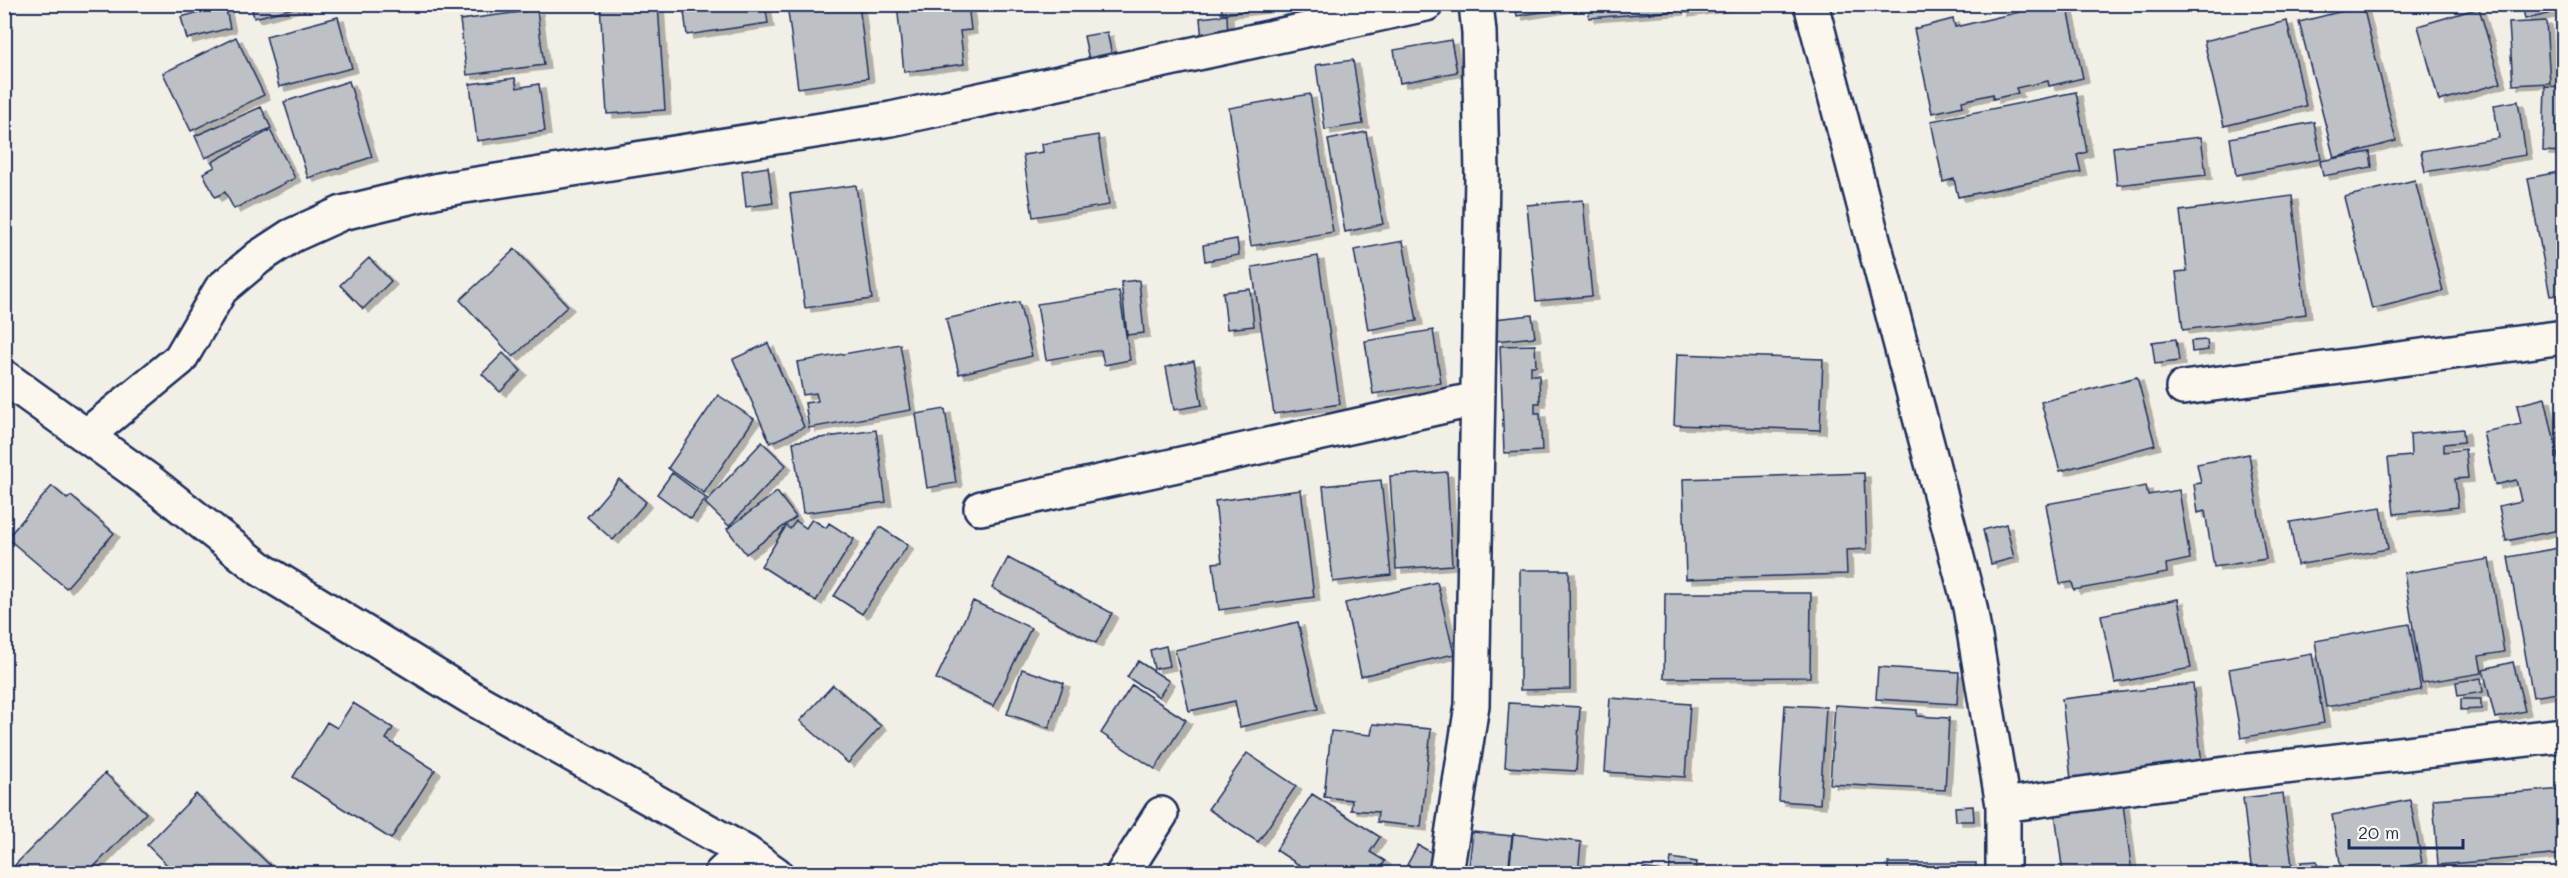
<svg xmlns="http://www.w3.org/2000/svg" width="2568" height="878" font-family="Mali,sans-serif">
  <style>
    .building { fill: #bdc0c4; stroke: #1b2f5e; stroke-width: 1.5; filter: url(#shadow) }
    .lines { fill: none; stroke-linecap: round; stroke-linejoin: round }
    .minor-casing { stroke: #1b2f5e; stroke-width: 38 }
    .minor { stroke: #fbf7ec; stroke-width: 33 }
  </style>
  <defs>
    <filter id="shadow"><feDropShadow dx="6" dy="4" stdDeviation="0" flood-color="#0004"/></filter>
  </defs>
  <rect width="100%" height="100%" fill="#f2efe6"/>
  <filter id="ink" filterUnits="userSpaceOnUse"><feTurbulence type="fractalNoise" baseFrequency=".0167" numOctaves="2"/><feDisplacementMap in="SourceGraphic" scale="12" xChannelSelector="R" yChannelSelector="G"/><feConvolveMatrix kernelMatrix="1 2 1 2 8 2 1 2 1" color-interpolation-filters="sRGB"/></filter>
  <g filter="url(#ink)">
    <path class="building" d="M251 4H309L254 18Z
      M600 4H658L665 110 607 114Z
      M683 4H765L768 23 687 35Z
      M787 4H859L868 78 798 88Z
      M897 4H968L971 30 960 31 964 64 904 72Z
      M1221 4H1269L1270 8 1222 14Z
      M1515 4H1584V5L1517 16Z
      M1588 4H1676L1677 11 1589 18Z
      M1682 4H1747L1683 13Z
      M2019 4H2067L2083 78 2049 86 2048 81 2016 88 2018 93 1993 99V94L1962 101 1963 106 1932 113 1914 29 1953 19 1955 27 2020 12Z
      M2522 4H2547L2549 14 2525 19Z
      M225 5 230 28 187 39 181 17Z
      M2363 6 2396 141 2334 158 2299 22Z
      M2479 8 2501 83 2439 101 2418 26Z
      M537 10 544 65 467 75 460 20Z
      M1227 15 1228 39 1202 41 1200 18Z
      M338 17 352 68 279 87 266 36Z
      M2287 21 2306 106 2224 126 2204 41Z
      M2546 21 2550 83 2513 85 2509 23Z
      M1107 32 1112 55 1089 60 1084 36Z
      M236 37 264 95 191 131 163 73Z
      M1451 40 1457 72 1400 83 1394 50Z
      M1353 60 1363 124 1325 130 1316 65Z
      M515 78 517 88 539 84 545 131 477 141 470 84Z
      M349 81 372 157 308 178 284 102Z
      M2545 86 2564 87V152L2543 151Z
      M2076 92 2087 152 2077 155 2081 172 1958 197 1954 179 1943 182 1931 121Z
      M1310 94 1333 232 1251 246 1229 108Z
      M2518 101 2526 155 2425 172 2421 151 2499 138 2494 105Z
      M261 107 271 128 205 158 195 136Z
      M2314 122 2321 159 2236 175 2230 138Z
      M270 130 295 178 234 209 225 192 215 197 203 173 215 167 212 162Z
      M1366 132 1383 224 1345 232 1328 140Z
      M1098 135 1109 205 1033 217 1023 155 1043 152 1042 144Z
      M2201 137 2206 175 2117 185 2113 147Z
      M2370 152 2372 167 2323 176 2320 161Z
      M768 167 773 203 746 207 742 171Z
      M2564 171V294L2550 296 2528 178Z
      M2415 180 2443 291 2372 309 2344 197Z
      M856 185 872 299 805 308 790 194Z
      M2292 196 2306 314 2183 330 2176 272 2187 271 2180 211Z
      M1583 200 1592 296 1536 301 1527 205Z
      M1237 239 1239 255 1205 261 1203 245Z
      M1403 241 1417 321 1368 330 1354 250Z
      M515 249 568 306 513 357 460 300Z
      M1318 256 1340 404 1274 414 1252 267Z
      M369 258 391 281 363 309 340 285Z
      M1139 280 1144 333 1127 335 1121 282Z
      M1250 289 1254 326 1227 329 1223 292Z
      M1119 291 1130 360 1104 365 1101 350 1046 360 1037 304Z
      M1019 302 1032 356 959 374 946 319Z
      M1532 315 1535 337 1496 341 1494 319Z
      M1433 330 1441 383 1373 394 1365 341Z
      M2176 339 2179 361 2155 364 2152 342Z
      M2207 340 2208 350 2192 352 2191 341Z
      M768 343 804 427 770 443 733 359Z
      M900 344 911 410 809 428 805 403 818 401 816 393 803 395 797 362Z
      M1535 345 1536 366H1531V375H1539L1540 403H1535V413H1540L1542 451 1504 453 1500 346Z
      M503 353 521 371 500 392 482 374Z
      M1677 354 1823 359 1820 430 1674 425Z
      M1194 361 1202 405 1174 410 1166 367Z
      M2137 377 2155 445 2060 471 2041 402Z
      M718 395 754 419 704 493 668 468Z
      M2545 398 2564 485V529L2506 541 2499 506 2521 501 2516 480 2495 485 2483 432 2521 424 2517 405Z
      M945 409 956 483 927 488 916 414Z
      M2463 429 2464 442 2444 444V452L2465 449 2468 478 2455 479 2458 507 2394 514 2388 458 2411 456 2410 434Z
      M876 430 886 502 803 513 793 442Z
      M762 442 786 465 729 526 705 503Z
      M2249 454 2266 559 2214 567 2205 511 2198 513 2194 484 2201 483 2197 464Z
      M1447 472 1452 565 1396 569 1390 476Z
      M672 473 706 498 691 519 657 494Z
      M1864 473 1867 549 1846 550 1847 574 1686 579 1683 479Z
      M619 479 646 502 613 540 587 517Z
      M1381 480 1391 575 1333 582 1323 486Z
      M52 486 67 499 71 496 114 533 66 588 7 538Z
      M2146 486 2148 495 2179 490 2190 559 2166 564 2167 573 2074 590 2072 582 2060 584 2046 504Z
      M1301 490 1314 597 1219 610 1213 563 1222 562 1215 501Z
      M777 492 796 517 746 554 727 529Z
      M2381 507 2388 549 2297 565 2290 522Z
      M812 519 826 528 829 523 854 539 816 601 761 566 786 526 790 529 796 521 806 528Z
      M2006 524 2014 558 1991 564 1983 530Z
      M880 527 908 545 862 614 834 596Z
      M2564 547V692L2533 697 2508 557Z
      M1008 558 1112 613 1096 643 992 588Z
      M2489 559 2504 652 2479 656 2482 673 2422 683 2404 573Z
      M1520 570H1569L1570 689 1520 690Z
      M1437 582 1454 654 1361 676 1345 603Z
      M1665 593H1811L1810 677 1664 678Z
      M2178 599 2191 668 2115 683 2101 615Z
      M973 601 1031 628 993 706 936 679Z
      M1298 622 1318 709 1240 727 1235 701 1189 711 1175 650Z
      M2409 624 2421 690 2326 707 2315 641Z
      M1166 646 1170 666 1154 669 1150 650Z
      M2312 654 2324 723 2241 738 2229 669Z
      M1138 661 1169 681 1159 697 1127 677Z
      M2513 662 2525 711 2495 718 2483 669Z
      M1878 667 1959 672 1957 704 1876 699Z
      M1022 669 1064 683 1049 728 1007 714Z
      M2481 678 2483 692 2458 696 2456 682Z
      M2193 684 2202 764 2071 779 2062 699Z
      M833 685 881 726 848 763 800 721Z
      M1132 685 1186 720 1155 769 1101 733Z
      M1610 698 1690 704 1685 777 1605 772Z
      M2461 699H2481V709L2461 710Z
      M353 703 393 728 386 739 435 770 391 839 293 777 327 722 337 728Z
      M1509 703 1580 707 1576 771 1505 767Z
      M1785 705 1826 707 1820 804 1779 801Z
      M1835 705 1917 710V716L1949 718 1945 790 1830 784Z
      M1373 724 1431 729 1421 827 1377 822 1378 812 1351 810 1352 800 1324 797 1331 731 1371 735Z
      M1247 753 1296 786 1258 842 1208 809Z
      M105 773 146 813 87 874H24L15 865Z
      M2564 789V854L2438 865 2433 799Z
      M2283 793 2293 874H2252L2243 798Z
      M196 794 279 874H176L147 845Z
      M1312 794 1380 837 1370 852 1385 861 1377 874H1313L1276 850Z
      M2410 800 2422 863 2367 874H2342L2332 815Z
      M2123 804 2132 873 2063 874 2055 813Z
      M1973 806 1974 821H1956L1955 807Z
      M1473 832 1512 836 1508 874H1468Z
      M1513 834 1581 842 1578 874H1509Z
      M1418 845 1436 855 1426 874 1407 865Z
      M1671 858 1697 862 1695 874H1642L1643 868 1669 872Z
      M2317 861 2318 874H2302L2301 862Z
      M1888 863H1976V874H1888Z"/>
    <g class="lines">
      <g class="minor-casing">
        <path id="minor" d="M1811 4 1970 607 2003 805V874
          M4 377 149 481 262 570 472 698 745 852
          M2183 388 2564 337
          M86 436 180 359 221 289 259 257 291 236 342 213 439 190 891 119 1426 4
          M981 508 1477 399
          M2003 805 2240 772 2564 735
          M721 874 745 852 776 874
          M1123 874 1161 814
          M1446 874 1472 705 1482 175 1479 32 1476 4"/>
      </g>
      <use href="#minor" class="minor"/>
    </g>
  </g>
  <rect width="2568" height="878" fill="none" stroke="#fbf7ec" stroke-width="24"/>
  <rect x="12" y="12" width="2544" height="854" fill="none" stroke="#1b2f5e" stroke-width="2" filter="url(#ink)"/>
  <path d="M2349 839v9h114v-9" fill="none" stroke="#1b2f5e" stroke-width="3"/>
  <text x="2358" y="839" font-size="18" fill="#1b2f5e" stroke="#fbf7ec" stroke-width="4.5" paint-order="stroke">20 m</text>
</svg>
